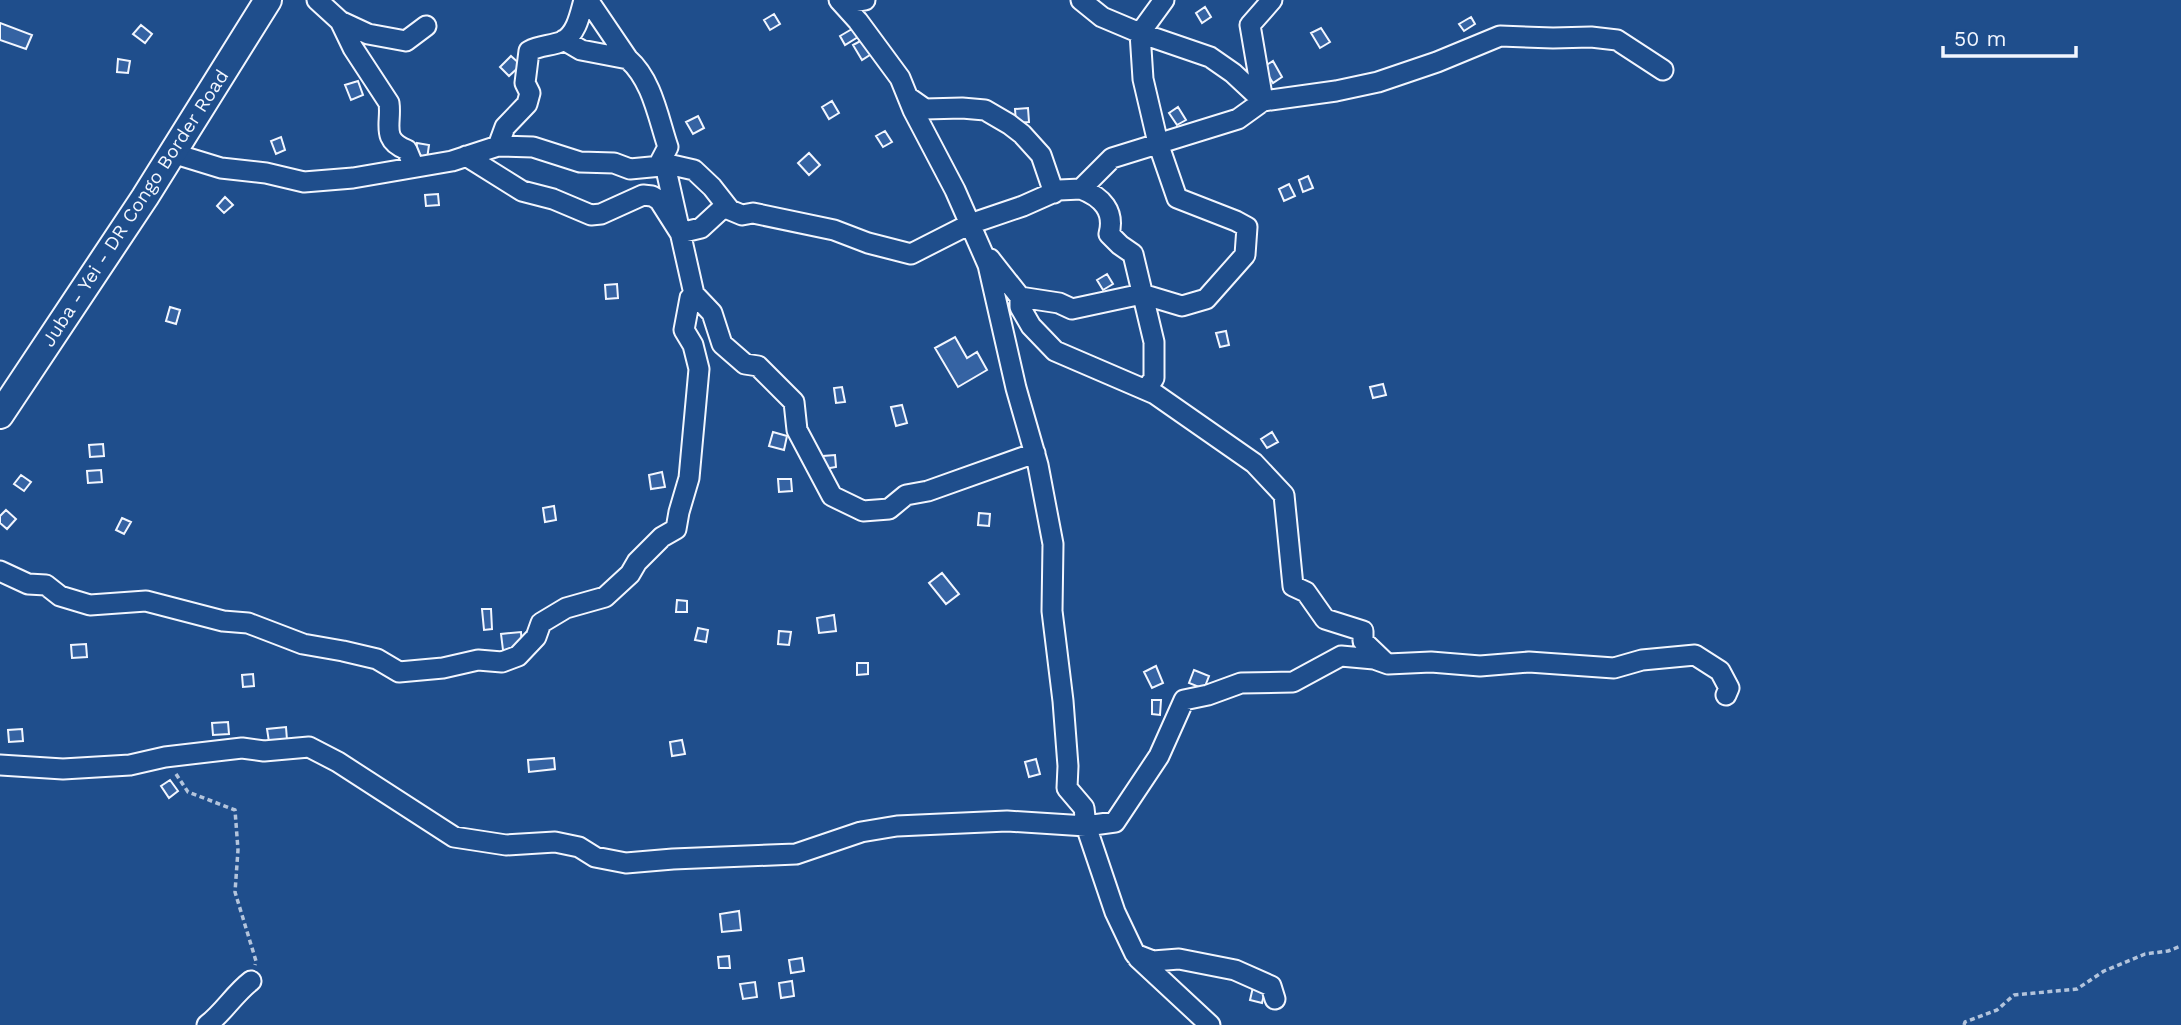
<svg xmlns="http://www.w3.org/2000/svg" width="2181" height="1025" font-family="'Work Sans',sans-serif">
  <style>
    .building { fill: #3563a3; stroke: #f2f6ff; stroke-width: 2 }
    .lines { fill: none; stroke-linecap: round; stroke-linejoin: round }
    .minor-casing { stroke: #f2f6ff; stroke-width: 23 }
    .major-casing { stroke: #f2f6ff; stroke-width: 30 }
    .path { stroke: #b3c4dc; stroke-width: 3.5; stroke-dasharray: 5 3.5; stroke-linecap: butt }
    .minor { stroke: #1f4e8c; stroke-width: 19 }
    .major { stroke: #1f4e8c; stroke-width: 26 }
    .labels { text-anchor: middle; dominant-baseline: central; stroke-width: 5; stroke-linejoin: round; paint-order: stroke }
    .street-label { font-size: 19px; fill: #f2f6ff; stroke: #1f4e8c }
  </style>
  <rect width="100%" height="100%" fill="#1f4e8c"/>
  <path class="building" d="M1205 7 1211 17 1202 23 1196 13Z
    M774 14 780 24 770 30 764 20Z
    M1471 17 1475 24 1464 31 1459 24Z
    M0 23 32 35 26 49 0 40Z
    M141 25 152 34 145 43 133 34Z
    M1321 28 1330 42 1320 48 1311 33Z
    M852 29 858 37 845 45 840 36Z
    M864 39 873 53 862 60 853 45Z
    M511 56 521 65 509 76 500 67Z
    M118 59 130 61 128 73 117 72Z
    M1273 61 1282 77 1273 83 1263 67Z
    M358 81 363 95 351 100 345 85Z
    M832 101 839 113 829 119 822 107Z
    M1178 107 1186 120 1177 125 1169 113Z
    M1028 108 1029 122 1016 123 1015 109Z
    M698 116 704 128 693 134 686 122Z
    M885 131 892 142 883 147 876 136Z
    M281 137 285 150 276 154 271 141Z
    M417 143 429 145 427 159 415 157Z
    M809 153 820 165 809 175 798 163Z
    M1308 176 1313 188 1303 192 1299 180Z
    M1289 184 1295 196 1284 201 1279 189Z
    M438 194 439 205 426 206 425 195Z
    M225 197 233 205 224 213 217 206Z
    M1107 274 1113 284 1103 290 1097 280Z
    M617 284 618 298 606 299 605 285Z
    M170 307 180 310 176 324 166 321Z
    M1226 331 1229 345 1220 347 1216 333Z
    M955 337 967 358 977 352 987 370 958 387 935 348Z
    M1383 384 1386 395 1373 398 1370 387Z
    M842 387 845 402 836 403 834 388Z
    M902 405 907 423 896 426 891 407Z
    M773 432 787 436 784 450 769 446Z
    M1272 432 1278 442 1267 448 1261 439Z
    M103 444 104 456 90 457 89 445Z
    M835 455 836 467 824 469 823 456Z
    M101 470 102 482 88 483 87 471Z
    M662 472 665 487 651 489 649 475Z
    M21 475 31 482 24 491 14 484Z
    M778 479H791L792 491 779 492Z
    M554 506 556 520 545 522 543 508Z
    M6 510 16 519 7 529 0 523V516Z
    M979 513 990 514 989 526 978 525Z
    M122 518 131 522 124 534 116 530Z
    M942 573 959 594 946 604 929 583Z
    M677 600 687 601V612H676Z
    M482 609H491L492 629 484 630Z
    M834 615 836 631 819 633 817 618Z
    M698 628 708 630 706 642 695 640Z
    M779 631 791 632 789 645 778 644Z
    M521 632 522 649 503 650 501 634Z
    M86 644 87 657 72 658 71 645Z
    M857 663H868V674L857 675Z
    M1156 666 1163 683 1152 688 1144 672Z
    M1194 670 1209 676 1204 689 1189 683Z
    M253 674 254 686 243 687 242 675Z
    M1152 700H1161L1160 715 1152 714Z
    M228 722 229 734 213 735 212 723Z
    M286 727 287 740 269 742 267 729Z
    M22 729 23 741 9 742 8 730Z
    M682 740 685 754 672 756 670 742Z
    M554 758 555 769 529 772 528 760Z
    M1036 759 1040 774 1029 777 1025 762Z
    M170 780 178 791 169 798 161 786Z
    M739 911 741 930 722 932 720 914Z
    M729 956 730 968H719L718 957Z
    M802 958 804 971 791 973 789 960Z
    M792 981 794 996 781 998 779 983Z
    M755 982 757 997 743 999 740 984Z
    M1253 987 1265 990 1262 1003 1250 1000Z"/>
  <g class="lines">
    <g class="minor-casing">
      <path id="minor" d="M317 0 340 21 353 48 389 103C392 123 380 140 407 150L414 167
        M588 0 628 59C652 80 658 117 668 147L658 166
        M839 0 858 21 900 78 913 110 955 190 988 265 1016 388 1038 465 1053 544 1052 611 1063 701 1068 766 1067 788 1084 808 1086 826 1115 912 1135 954 1153 961 1179 959 1235 970 1271 986 1275 999
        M1081 0 1102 17 1140 33 1210 57 1233 73 1263 101 1336 91 1378 82 1437 62 1500 36 1553 38 1591 37 1617 40 1663 70
        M843 4 865 0
        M340 21 368 34 406 41 426 26
        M564 40 581 50 628 59
        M908 97 925 109 962 108 985 110 1009 124 1022 134 1041 155 1054 193
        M498 146 505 127 527 104 530 93 525 83 529 51C540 45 552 46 563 41 577 33 580 14 584 0
        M172 153 221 168 266 173 304 182 353 178 452 161 498 146 533 147 580 162 614 163 630 169 672 165 694 170 712 187 730 210 742 215 753 213 834 230 868 243 911 254 970 224 1023 206 1059 190 1081 189 1112 158 1238 119 1263 101 1250 25 1272 0
        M466 156 522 191 553 199 591 215 601 214 643 195 652 196 659 200 680 233 701 228 726 205
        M665 165 694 294 712 313 722 344 745 364 758 366 794 402 797 430 832 496 863 511 889 509 906 495 928 491 1035 453
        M1081 189C1102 197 1115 211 1109 234L1120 245 1133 254 1154 342V378L1146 390
        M990 259 1020 297V307L1031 326 1055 351 1155 394 1254 463 1284 495 1293 586 1306 592 1325 619 1363 631V641L1386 663
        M1020 297 1059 303 1072 309 1142 294 1182 306 1206 299 1245 255 1247 227 1236 221 1177 198 1158 143 1143 79 1140 33 1164 0
        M0 571 28 584 46 585 60 596 90 605 146 601 223 621 248 623 303 644 343 651 377 659 399 672 443 668 478 660 502 662 518 656 536 637 541 623 566 608 605 597 630 574 637 562 662 537 676 529 679 512 689 478 699 369 693 345 684 330 690 298 694 294
        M0 765 63 769 130 765 165 757 242 748 264 751 309 747 338 762 454 837 506 845 555 842 579 847 595 857 626 863 673 859 796 854 861 832 897 826 1007 821 1086 826 1115 822 1159 756 1184 700 1208 695 1241 683 1293 682 1341 656 1374 659 1388 664 1431 662 1480 666 1529 662 1614 668 1642 660 1695 655 1720 671 1729 688 1726 695
        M1138 958 1210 1025
        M207 1025C224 1012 234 994 251 981"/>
    </g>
    <g class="major-casing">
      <path id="major" d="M0 415 145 197 268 0"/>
    </g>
    <path class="path" d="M176 774 188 792 235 810 238 850 235 892 256 961 255 965
      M1964 1025 1965 1022 1997 1010 2014 995 2077 989 2104 971 2145 954 2168 951 2181 946"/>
    <use href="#minor" class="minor"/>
    <use href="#major" class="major"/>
  </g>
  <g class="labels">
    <g class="street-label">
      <text transform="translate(135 208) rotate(-57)">Juba - Yei - DR Congo Border Road</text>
    </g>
  </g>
  <path d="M1943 46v10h133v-10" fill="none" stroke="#f2f6ff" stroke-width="3.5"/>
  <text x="1954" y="46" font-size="21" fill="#f2f6ff" stroke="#1f4e8c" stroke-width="5" paint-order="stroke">50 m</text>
</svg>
